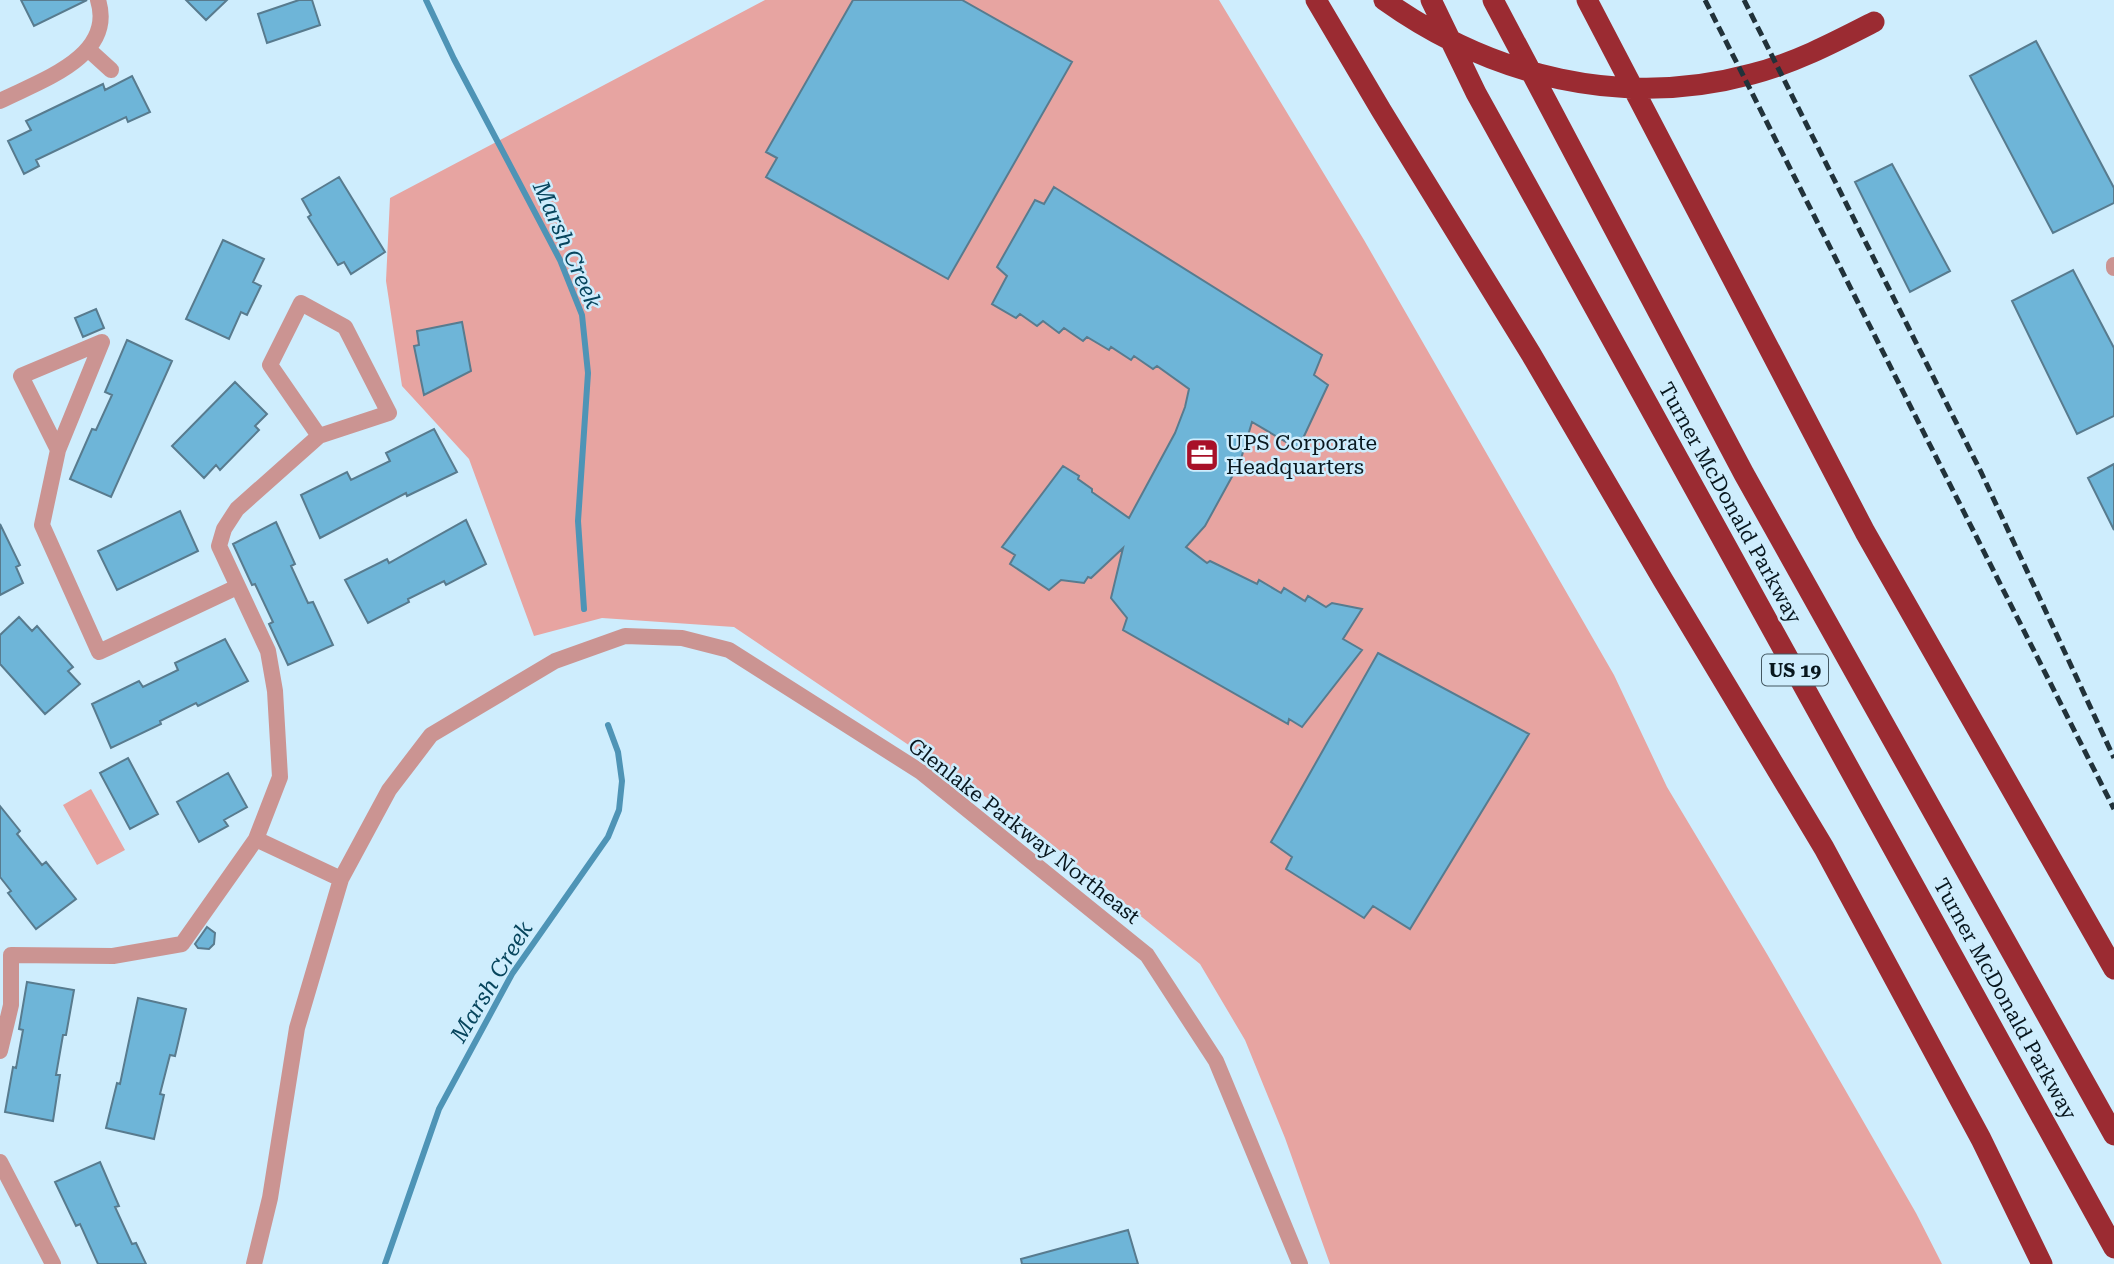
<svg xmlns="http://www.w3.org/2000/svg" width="2114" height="1264" font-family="'Roboto Serif',serif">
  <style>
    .green { fill: #e7a4a1 }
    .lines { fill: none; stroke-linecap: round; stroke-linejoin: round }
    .stream { stroke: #4e94b6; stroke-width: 6 }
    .building { fill: #6eb5d8; stroke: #587b8e; stroke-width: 2 }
    .street { stroke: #cb9492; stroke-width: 16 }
    .highway { stroke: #9b2b32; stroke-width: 21 }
    .rail { stroke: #21323a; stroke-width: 5; stroke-dasharray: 10 5; stroke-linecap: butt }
    .labels { text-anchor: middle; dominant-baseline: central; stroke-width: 5; stroke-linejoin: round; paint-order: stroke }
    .shield { fill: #ceedfd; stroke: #435761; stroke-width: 2 }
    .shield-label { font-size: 19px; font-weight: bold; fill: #08171e }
    .poi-label { font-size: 21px; fill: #08171e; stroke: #ceedfd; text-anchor: start }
    .street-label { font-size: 21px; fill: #08171e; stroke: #ceedfd }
    .water-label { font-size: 23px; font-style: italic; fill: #07455d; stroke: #ceedfd }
  </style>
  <rect width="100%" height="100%" fill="#ceedfd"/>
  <path class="green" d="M765 0H1219L1364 240 1530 529 1614 675 1667 787 1767 954 1916 1213 1942 1264H1330L1285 1138 1245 1040 1200 964 1033 829 734 627 602 618 534 636 469 459 402 386 386 281 390 198Z
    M91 789 125 850 97 865 63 805Z"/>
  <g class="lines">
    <path class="stream" d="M426 0 454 59 560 260 582 315 588 373 578 521 584 609
      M385 1264 439 1109 512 974 608 837 619 810 622 781 618 752 608 725"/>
  </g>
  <path class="building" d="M21 0H87L34 26Z
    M186 0H227L206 20Z
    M299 0H312L320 25 267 43 258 14Z
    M853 0H962L1072 62 948 279 766 177 777 158 766 152Z
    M2036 41 2114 188V203L2053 233 1970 76Z
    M132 76 150 112 128 122 126 117 36 160 39 166 24 174 8 141 31 130 26 121 103 84 105 90Z
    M1892 164 1950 271 1910 292 1855 182Z
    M339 177 385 252 351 274 344 262 338 265 308 217 311 215 302 199Z
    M1054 187 1322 355 1314 375 1328 385 1298 449 1252 422 1240 462 1205 526 1186 547 1207 563 1210 561 1257 584 1259 580 1281 593 1284 588 1305 601 1308 596 1326 607 1332 603 1362 609 1343 639 1362 650 1302 727 1289 719 1288 724 1123 630 1127 618 1111 598 1123 548 1091 578 1088 577 1084 583 1061 580 1049 590 1010 564 1015 555 1002 547 1063 466 1079 476 1078 479 1092 489V492L1129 518 1175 433 1185 407 1189 389 1157 366 1153 369 1134 356 1131 360 1111 347 1109 350 1087 337 1083 341 1064 328 1059 333 1043 321 1037 326 1020 314 1016 318 992 304 1007 276 997 267 1035 200 1044 204Z
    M223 240 264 259 253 282 261 286 247 315 241 312 229 339 186 319Z
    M2073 270 2114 348V416L2077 434 2012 301Z
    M96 309 104 328 83 337 75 318Z
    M462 322 471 371 424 395 414 346 419 345 417 331Z
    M127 340 172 361 111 497 70 479 92 429 96 430 112 395 105 392Z
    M235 382 267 414 255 426 259 430 220 470 216 465 204 478 172 446Z
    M434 429 457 472 407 496 406 493 320 538 301 495 347 472 351 480 390 461 386 453Z
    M2114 464V530L2088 478Z
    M180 511 198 551 117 590 98 551Z
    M466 520 486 564 446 585 444 581 408 599 409 602 368 623 345 580 387 559 389 563Z
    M276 522 295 564 291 566 308 603 313 602 333 645 288 665 269 624 273 622 255 584 252 585 233 544Z
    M0 524 20 565 16 567 23 583 0 595Z
    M19 617 32 631 37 626 73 667 68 671 80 684 45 714 0 664V635Z
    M225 639 248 681 198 706 196 703 160 721 161 724 111 748 92 704 139 681 143 687 178 670 175 663Z
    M1378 653 1529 734 1410 929 1373 906 1364 918 1286 869 1292 857 1271 842Z
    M128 758 158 814 130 829 100 773Z
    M228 773 247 807 224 820 228 826 199 842 177 802Z
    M0 806 20 831 17 834 42 865 46 862 76 899 36 929 8 893 11 891 0 877Z
    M207 927 215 933 214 944 209 949 198 948 195 944Z
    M27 982 74 990 66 1035H63L56 1075H60L53 1121 5 1112 13 1067 16 1068 23 1030 19 1029Z
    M138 998 186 1009 175 1056 170 1055 160 1094 164 1095 154 1139 106 1128 117 1083 120 1084Z
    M100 1162 119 1206 115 1207 132 1244 136 1243 146 1264H98L80 1224 76 1226 55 1182Z
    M1128 1230 1138 1264H1022L1021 1259Z"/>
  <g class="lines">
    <path class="street" d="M89 50 111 70
      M0 101C39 81 116 57 98 0
      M2114 265V268
      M58 450 21 376 102 342 58 450 42 525 99 652 237 587
      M256 839 341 879
      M0 1051 11 1005V955L113 956 182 944 256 839 280 777 275 691 268 651 219 546 224 529 237 509 319 436 389 413 345 327 301 303 270 365 319 436
      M0 1162 53 1264
      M254 1264 270 1198 297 1028 341 879 389 790 431 735 555 661 625 636 682 638 729 650 921 772 1147 955 1216 1061 1300 1264"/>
    <path class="highway" d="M1316 0 1381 110 1531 354 1663 580 1824 848 1981 1139 2042 1264
      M1384 0C1492 77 1623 109 1752 74 1795 63 1835 42 1874 22
      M1431 0 1476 93 2114 1248
      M1493 0 1744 474 2114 1135
      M1587 0 1865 532 2114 969"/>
    <path class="rail" d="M1705 0 2114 809
      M1744 0 1981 472 2114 758"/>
  </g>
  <defs>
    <g id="office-square" transform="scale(1.75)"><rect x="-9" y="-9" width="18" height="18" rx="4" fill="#a81028" stroke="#ceedfd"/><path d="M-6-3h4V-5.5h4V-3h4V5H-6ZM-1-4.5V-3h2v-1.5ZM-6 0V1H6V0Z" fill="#fff"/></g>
  </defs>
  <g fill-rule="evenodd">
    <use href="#office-square" x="1202" y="455"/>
  </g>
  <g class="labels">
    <rect class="shield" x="1762" y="654.5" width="66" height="31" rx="5"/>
    <g class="shield-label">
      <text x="1795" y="670">US 19</text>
    </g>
    <g class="poi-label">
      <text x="1226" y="443">UPS Corporate<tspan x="1226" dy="24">Headquarters</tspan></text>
    </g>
    <g class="street-label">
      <text transform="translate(1730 503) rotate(61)">Turner McDonald Parkway</text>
      <text transform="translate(1024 831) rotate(38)">Glenlake Parkway Northeast</text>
      <text transform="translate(2005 999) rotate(61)">Turner McDonald Parkway</text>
    </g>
    <g class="water-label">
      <text transform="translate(567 245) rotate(66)">Marsh Creek</text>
      <text transform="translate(492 982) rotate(-59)">Marsh Creek</text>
    </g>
  </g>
</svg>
